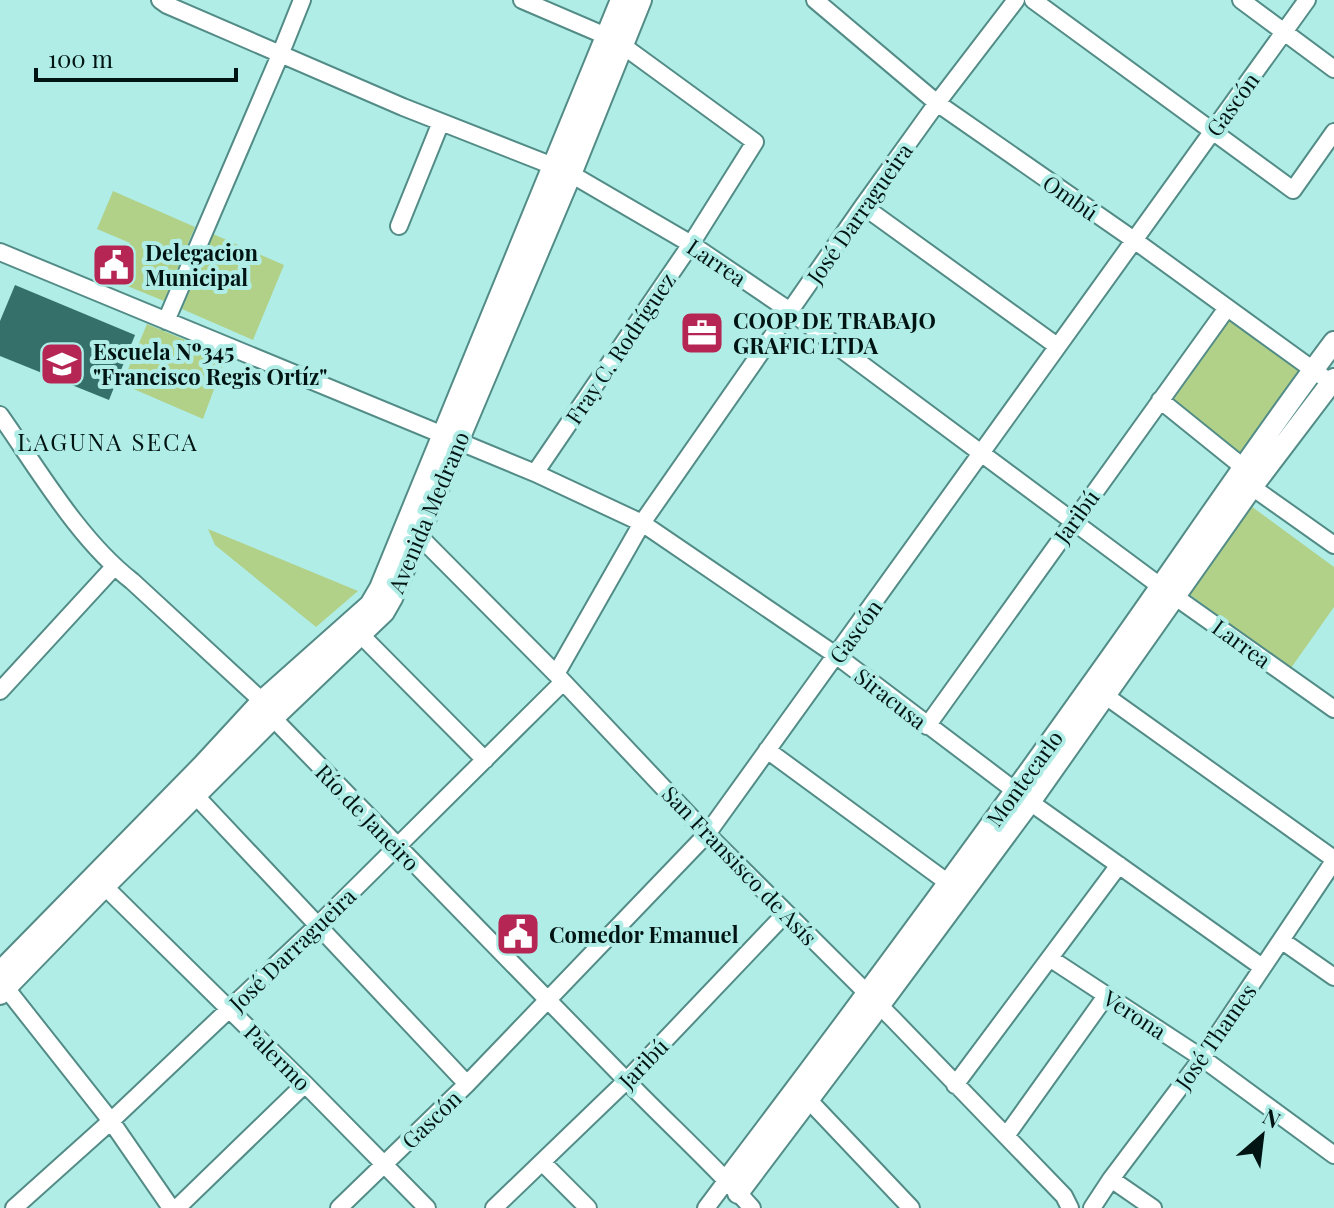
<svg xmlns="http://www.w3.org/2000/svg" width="1334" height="1208" font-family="'Playfair Display',serif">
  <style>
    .green { fill: #b1d189 }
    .building { fill: #36706b }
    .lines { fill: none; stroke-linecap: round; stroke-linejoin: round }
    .minor-casing { stroke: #538c87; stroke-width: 20 }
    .major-casing { stroke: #538c87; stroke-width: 24 }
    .minor { stroke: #fff; stroke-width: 16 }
    .major { stroke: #fff; stroke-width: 20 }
    .labels { text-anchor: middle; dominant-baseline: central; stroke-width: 8; stroke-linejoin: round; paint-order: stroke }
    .street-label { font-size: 22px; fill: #001513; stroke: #b1ede7 }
    .poi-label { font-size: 22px; font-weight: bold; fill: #001513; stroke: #b1ede7; text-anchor: start }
    .neighbourhood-label { font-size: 24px; letter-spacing: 2px; fill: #001513; stroke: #b1ede7 }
  </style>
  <rect width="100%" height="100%" fill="#b1ede7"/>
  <path class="green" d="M113 191 195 227 164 301 115 281 130 243 97 229Z
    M213 234 284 265 253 340 182 309Z
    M1227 318 1300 371 1241 455 1167 399Z
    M147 324 226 357 203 419 122 384Z
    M1251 506 1334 567V607L1291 668 1189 594Z
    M208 529 358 591 316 627 215 545Z"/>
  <path class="building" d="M15 285 135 335 109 400 0 356V321Z"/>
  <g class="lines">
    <g class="minor-casing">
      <path id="minor" d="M160 0 167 5 403 107 553 166 571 174 691 244 790 311 1160 586 1334 709
        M522 0 606 36
        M815 0 937 103 1134 240 1323 377
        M1033 0 1293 190 1334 132
        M1241 0 1334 69
        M863 206 1057 346
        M399 226 441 122
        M0 252 535 473 642 523 837 656 1030 802 1262 967
        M166 321 280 55 302 0
        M1160 400 1243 467 1252 487 1334 545
        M0 415C38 469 79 540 132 581L262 701 273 718C388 837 504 955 620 1074 663 1119 710 1161 752 1208
        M535 473 691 244 755 142 622 45
        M410 529 419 536 556 674 707 834 893 1019 1064 1196 1070 1208
        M361 635 485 760
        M556 674 642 523 863 206 937 103 1016 0
        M1096 689 1334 859
        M0 691 114 567
        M927 726 1227 308
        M767 750 947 882
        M195 795 467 1084
        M97 879 305 1084 427 1208
        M1281 940 1334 977
        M1051 959 1202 1058 1334 1155
        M6 988 111 1121 171 1208
        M955 1085 1119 865
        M801 1092 911 1208
        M1006 1136 1106 996
        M542 1162 588 1208
        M1111 1179 1153 1208
        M14 1208 111 1121 317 926 562 683
        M177 1208 305 1084
        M339 1208 467 1084 707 834 1307 0
        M494 1208 626 1081 786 913
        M706 1208 727 1180
        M1092 1208 1111 1179 1202 1058 1334 861"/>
    </g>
    <g class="major-casing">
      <path id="major" d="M0 972 203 765 262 701 370 605 380 588 621 0
        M0 994 105 886 273 718 384 612 392 598 571 174 641 0
        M727 1180C850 1018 971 854 1089 688 1172 573 1249 455 1334 342
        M738 1193 879 1006 1030 802 1252 487 1334 379"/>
    </g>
    <use href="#minor" class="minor"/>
    <use href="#major" class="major"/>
  </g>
  <defs>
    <g id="civic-square" transform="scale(2.3)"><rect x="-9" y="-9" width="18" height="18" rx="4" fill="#b62654" stroke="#b1ede7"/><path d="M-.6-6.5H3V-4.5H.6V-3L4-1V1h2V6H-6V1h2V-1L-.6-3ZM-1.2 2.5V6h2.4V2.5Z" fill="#fff"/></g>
    <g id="office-square" transform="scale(2.3)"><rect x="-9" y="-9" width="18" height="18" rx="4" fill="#b62654" stroke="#b1ede7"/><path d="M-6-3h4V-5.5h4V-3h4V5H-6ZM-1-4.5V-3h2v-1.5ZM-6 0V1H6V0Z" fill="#fff"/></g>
    <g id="school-square" transform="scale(2.3)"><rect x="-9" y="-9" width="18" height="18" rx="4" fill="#b62654" stroke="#b1ede7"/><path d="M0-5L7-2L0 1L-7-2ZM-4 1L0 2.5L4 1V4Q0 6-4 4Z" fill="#fff"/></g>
  </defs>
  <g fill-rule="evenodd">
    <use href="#civic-square" x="114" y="265"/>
    <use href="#office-square" x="702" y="333"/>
    <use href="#school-square" x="62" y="364"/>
    <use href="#civic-square" x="518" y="934"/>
  </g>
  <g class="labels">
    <g class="street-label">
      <text transform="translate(1232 104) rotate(-54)">Gascón</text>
      <text transform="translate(1071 197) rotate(35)">Ombú</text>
      <text transform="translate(859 213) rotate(-55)">José Darragueira</text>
      <text transform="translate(717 262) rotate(34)">Larrea</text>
      <text transform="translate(620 348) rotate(-56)">Fray C. Rodríguez</text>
      <text transform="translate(428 512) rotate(-67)">Avenida Medrano</text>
      <text transform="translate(1076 516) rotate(-54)">Jaribú</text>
      <text transform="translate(855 631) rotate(-54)">Gascón</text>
      <text transform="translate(1242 643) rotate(36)">Larrea</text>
      <text transform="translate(891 698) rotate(38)">Siracusa</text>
      <text transform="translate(1024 778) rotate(-54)">Montecarlo</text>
      <text transform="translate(368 817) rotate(46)">Río de Janeiro</text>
      <text transform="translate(740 865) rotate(46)">San Fransisco de Asís</text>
      <text transform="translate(292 949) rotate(-44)">José Darragueira</text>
      <text transform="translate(1135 1014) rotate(33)">Verona</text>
      <text transform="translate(1215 1036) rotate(-55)">José Thames</text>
      <text transform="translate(278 1057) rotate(45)">Palermo</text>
      <text transform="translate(643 1063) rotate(-46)">Jaribú</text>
      <text transform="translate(431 1119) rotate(-44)">Gascón</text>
    </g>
    <g class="poi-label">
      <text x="145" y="252">Delegacion<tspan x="145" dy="25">Municipal</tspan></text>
      <text x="733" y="320">COOP DE TRABAJO<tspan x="733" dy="25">GRAFIC LTDA</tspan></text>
      <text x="93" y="351">Escuela Nº345<tspan x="93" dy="25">"Francisco Regis Ortíz"</tspan></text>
      <text x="549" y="934">Comedor Emanuel</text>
    </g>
    <g class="neighbourhood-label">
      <text x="108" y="441">LAGUNA SECA</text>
    </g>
  </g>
  <g transform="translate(1262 1136) rotate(28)" stroke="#b1ede7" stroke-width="6" paint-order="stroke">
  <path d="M0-6L14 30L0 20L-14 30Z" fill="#001513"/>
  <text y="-12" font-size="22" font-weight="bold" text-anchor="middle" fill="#001513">N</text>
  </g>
  <path d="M36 68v12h200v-12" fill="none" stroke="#001513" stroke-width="4"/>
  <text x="48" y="68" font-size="24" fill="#001513" stroke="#b1ede7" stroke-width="6" paint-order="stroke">100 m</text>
</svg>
